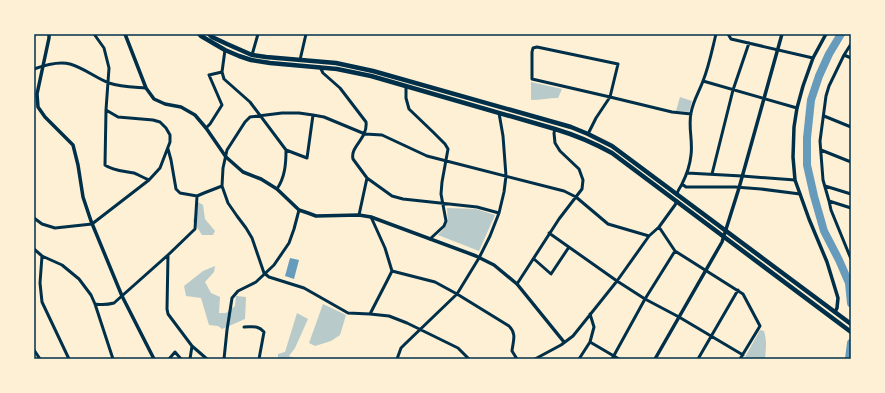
<svg xmlns="http://www.w3.org/2000/svg" width="885" height="393" font-family="Manrope,sans-serif">
  <style>
    .green { fill: #b9caca }
    .water { fill: #669bbc }
    .lines { fill: none; stroke-linecap: round; stroke-linejoin: round }
    .river { stroke: #669bbc; stroke-width: 8 }
    .minor { stroke: #003049; stroke-width: 3 }
    .tertiary { stroke: #003049; stroke-width: 3.5 }
    .trunk { stroke: #003049; stroke-width: 4.5 }
    .neatline { fill: none; stroke: #003049; stroke-width: 1.5 }
  </style>
  <rect width="100%" height="100%" fill="#fdf0d5"/>
  <path class="green" d="M531 82 562 89 558 98C549 98 541 100 531 100Z
    M680 97 692 101 689 112 676 111Z
    M198 202 203 205 205 219 215 231 213 235H202L193 221Z
    M447 208 476 209 495 215 479 251 438 235C449 224 448 223 447 208Z
    M215 266 214 272 205 282 211 293 220 297 219 313H226L235 306 236 296 246 297 245 319 222 329 218 326 209 325 201 298 186 296 184 286 203 271Z
    M323 304 346 315 340 335 331 341 315 346 309 343Z
    M297 313 308 319 295 348 289 356 296 359H278V354L285 352Z
    M760 330 764 331C767 341 766 348 765 359H744Z"/>
  <path class="water" d="M290 258 299 260 294 279 285 276Z"/>
  <g class="lines">
    <path class="river" d="M841 34 829 54 819 76 811 100 807 138V165L814 196 824 231 839 260 849 283 851 303
      M849 359 851 343"/>
    <path class="minor" d="M94 34 104 48 109 68 106 110 105 165C113 171 124 171 134 173 139 175 144 178 149 180
      M728 34 731 39 813 58
      M851 44 844 55 829 86 826 96 820 141 823 180 829 201 831 210 851 259
      M225 50 222 72 224 79 250 102 286 150C286 164 285 177 277 189
      M252 55 258 34
      M844 55 851 58
      M300 60 306 34
      M320 67 323 73 340 88 366 122C368 139 350 146 353 159L367 178 392 196 403 199 477 207 499 213
      M34 69C45 65 59 61 70 64 84 68 96 78 109 83 121 87 134 87 146 88
      M703 81 797 108
      M406 86V98L409 109 433 132 445 144 448 149 442 182 441 194 446 221 444 226 430 239
      M824 116 851 127
      M206 128 210 124 222 105 209 75 222 72
      M588 134 596 118 610 97 618 64 537 47 533 48 532 52V79L610 97 672 112 691 114
      M168 149 171 160 176 189 180 193 197 196
      M286 150 307 158 313 115
      M821 150 851 162
      M687 173 742 176 795 180
      M712 174 733 90 749 43
      M682 184 686 187H735L761 189 800 194
      M825 186 851 194
      M677 195C677 191 680 188 682 184 686 176 690 165 691 155 693 141 688 126 691 113 693 101 699 92 703 81 709 66 712 50 716 34
      M829 201 851 208
      M359 215 367 178
      M34 218 42 224 55 228 92 224 149 180 160 168 170 142V135L166 128 160 122 153 120 118 117 106 110
      M659 227 675 251 743 294 760 326 740 359
      M549 233 617 281 645 299 679 317 743 355
      M34 249 42 256 62 265 79 279 91 295 95 304 113 359
      M168 255 167 309 168 314 192 346 207 359
      M42 256 40 283 42 302 69 359
      M534 259 551 274 569 247
      M392 271 435 282 457 294 509 326C517 334 513 341 512 351L517 359
      M517 284 559 219 582 189 583 180 579 169 560 151 555 143 554 133 555 129
      M95 304C102 305 107 305 114 303L168 255 195 229 197 196 204 193 222 186
      M370 314 387 281 392 271 385 248 371 217
      M590 314 594 327 590 342 619 359
      M244 327C253 327 258 325 264 332L259 359
      M34 350 40 359
      M169 359 175 352 181 359
      M190 359 192 346
      M224 359 227 330 232 298 238 291 256 282 274 265 289 243 294 229 299 210
      M397 359 401 348 405 344 457 294 479 258 490 236 499 213 504 192 506 176 503 136 499 113
      M469 359 458 348 407 323 389 316 370 314 348 313 304 288 269 277 264 273 252 238 246 228 237 216 228 203 222 186 223 168 227 150 245 122 250 117 282 113H299L313 115 324 117 365 134 382 135 427 156 564 191 576 197 608 224 649 236
      M535 359 561 345 573 336 617 281 649 236 659 227 675 205 677 201
      M579 359 590 342
      M612 359 645 299 675 251
      M698 359 738 290"/>
    <path class="tertiary" d="M49 34V38L37 94 38 107 45 117 73 145 78 165 83 197 91 221 122 296 154 359
      M125 34 146 88 154 99 165 104 181 107 195 115 206 128 226 157 243 172 261 179 277 189 299 210 308 213 316 216 359 215 371 217 476 256 494 265 517 284 564 342
      M826 34 813 58 803 86 797 108 794 127 793 157 795 180 809 219 827 262 838 298 837 308 835 312
      M655 359 722 242 739 188 782 34"/>
    <path class="trunk" d="M199 34 201 36 225 50 239 56 251 60 270 63 337 69 371 76 555 129C575 135 594 143 612 153L851 332
      M209 34 212 37 227 44 252 55 266 57 336 63 373 71 571 127 588 134 612 146 851 324"/>
  </g>
  <rect width="885" height="393" fill="none" stroke="#fdf0d5" stroke-width="70"/>
  <rect x="35" y="35" width="815" height="323" class="neatline"/>
</svg>
